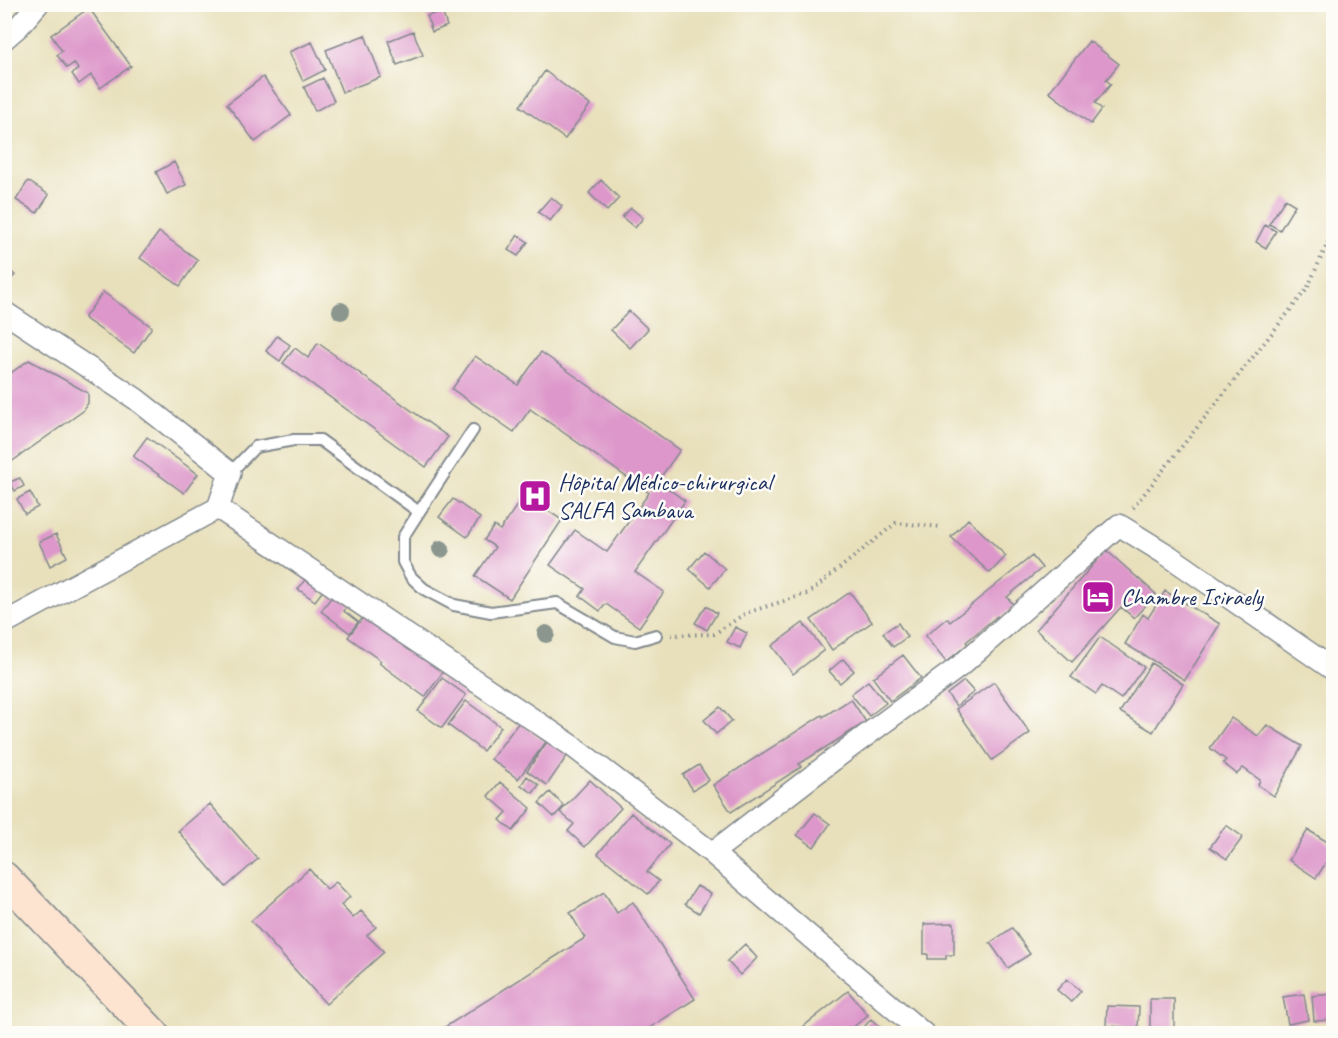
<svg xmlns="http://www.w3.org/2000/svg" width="1338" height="1038" font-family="Caveat,sans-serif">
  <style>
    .building { fill: #dd97ca }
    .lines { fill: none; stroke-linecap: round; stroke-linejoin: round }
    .service-casing { stroke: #82888c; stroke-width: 14 }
    .minor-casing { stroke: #82888c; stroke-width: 24 }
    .secondary-casing { stroke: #82888c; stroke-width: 33 }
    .path { stroke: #82888c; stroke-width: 4; stroke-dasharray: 1.5 4.5; stroke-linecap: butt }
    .service { stroke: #fff; stroke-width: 10 }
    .minor { stroke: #fff; stroke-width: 21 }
    .secondary { stroke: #fde4d0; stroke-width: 30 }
    .tree { fill: #8a968e }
    .labels { text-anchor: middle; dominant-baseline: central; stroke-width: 5; stroke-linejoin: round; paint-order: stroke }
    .poi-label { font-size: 24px; fill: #1b2f5e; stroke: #fdfcf7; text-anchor: start }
  </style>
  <rect width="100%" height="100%" fill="#fdfcf7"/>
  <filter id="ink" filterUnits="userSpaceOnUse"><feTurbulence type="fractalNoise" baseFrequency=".0167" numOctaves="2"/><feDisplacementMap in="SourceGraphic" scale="12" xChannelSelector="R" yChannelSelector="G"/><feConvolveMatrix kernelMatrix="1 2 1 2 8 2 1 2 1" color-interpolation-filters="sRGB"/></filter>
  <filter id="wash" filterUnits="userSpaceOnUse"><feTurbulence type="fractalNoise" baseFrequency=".008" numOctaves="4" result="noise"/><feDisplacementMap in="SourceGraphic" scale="24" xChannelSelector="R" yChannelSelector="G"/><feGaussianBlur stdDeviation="1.35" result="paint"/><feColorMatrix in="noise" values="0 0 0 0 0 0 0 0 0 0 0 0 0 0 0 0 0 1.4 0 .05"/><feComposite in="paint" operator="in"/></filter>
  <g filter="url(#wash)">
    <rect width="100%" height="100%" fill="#e8e0bb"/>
    <g id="blocks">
      <path class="building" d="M89 8 131 66 100 88 91 75 79 84 72 74 78 69 74 63 67 68 57 55 62 51 51 35Z
        M442 11 447 26 432 32 427 16Z
        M413 31 423 55 397 65 388 41Z
        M365 35 381 77 342 92 326 50Z
        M1089 41 1119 64 1106 80 1111 84 1095 103 1102 109 1091 124 1049 92Z
        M312 42 325 70 303 81 289 52Z
        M545 71 590 105 565 139 520 106Z
        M263 77 291 115 255 142 227 104Z
        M323 78 334 101 315 111 304 87Z
        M174 162 186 185 167 194 156 172Z
        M601 180 619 198 607 211 589 193Z
        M28 181 49 195 37 213 16 200Z
        M551 197 562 206 550 221 538 212Z
        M1285 199 1295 205 1280 230 1269 224Z
        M631 208 643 218 635 228 622 217Z
        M1265 225 1276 231 1266 248 1256 242Z
        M159 232 198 260 180 286 140 258Z
        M518 235 528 242 518 256 508 250Z
        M4 266 15 275 4 287Z
        M103 292 152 327 134 353 84 318Z
        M629 311 648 329 630 348 611 330Z
        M277 336 290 345 280 361 266 351Z
        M318 343 448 437 426 467 283 363 295 348 308 358Z
        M541 352 680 450 658 481 685 501 635 572 664 592 639 627 606 604 600 611 580 596 585 589 550 565 575 530 607 552 649 493 530 409 514 432 452 389 475 356 518 385Z
        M29 360 88 393V403L83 411 4 467V378Z
        M147 437 198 474 184 493 133 456Z
        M20 478 24 486 15 491 10 482Z
        M30 492 38 507 25 514 17 499Z
        M524 495 562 520 510 599 475 576 495 547 484 540 494 526 500 530Z
        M453 499 480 518 467 537 439 517Z
        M968 519 1006 556 990 573 951 537Z
        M56 534 67 557 50 566 39 542Z
        M1106 550 1156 594 1134 618 1121 607 1072 662 1036 630Z
        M704 551 725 569 710 587 689 569Z
        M1032 556 1042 568 1007 597 1015 606 999 619 997 616 966 642 968 644 946 662 925 636 947 618 950 622Z
        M308 576 325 588 315 601 298 589Z
        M1165 591 1220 624 1185 680 1125 644 1143 614 1148 618Z
        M335 592 350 603 344 611 358 622 350 633 321 611Z
        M850 592 872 622 832 650 811 620Z
        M706 606 717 613 707 630 695 623Z
        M367 612 398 639 443 672 425 697 379 663 381 661 348 637Z
        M803 623 824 650 793 674 772 646Z
        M898 623 907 637 893 647 883 633Z
        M735 627 747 633 740 648 727 642Z
        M1100 637 1144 667 1121 699 1102 686 1096 694 1071 677Z
        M903 655 921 678 890 701 873 678Z
        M843 659 854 671 840 683 829 671Z
        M1151 663 1183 684 1153 732 1120 712Z
        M442 678 466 695 442 728 418 711Z
        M868 681 886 703 869 716 851 694Z
        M964 681 974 692 956 706 947 694Z
        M994 682 1030 733 992 760 956 709Z
        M851 699 866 722 799 764 801 767 731 812 713 785 822 715 823 717Z
        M466 701 501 727 483 751 448 725Z
        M720 707 732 721 716 734 704 720Z
        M1231 718 1258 736 1267 725 1302 746 1274 796 1258 785 1260 780 1243 768 1237 774 1223 763 1226 760 1210 748Z
        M519 722 546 742 518 779 491 759Z
        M549 739 569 753 547 785 527 771Z
        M699 765 709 780 693 790 683 775Z
        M527 776 539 785 533 793 521 785Z
        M590 780 621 808 585 847 568 831 574 824 560 812Z
        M500 782 531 808 513 831 500 820 507 812 488 796Z
        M550 792 564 806 554 817 539 803Z
        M210 804 258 859 226 887 178 831Z
        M631 813 670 844 647 872 659 881 648 894 598 854Z
        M815 813 830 824 814 847 797 835Z
        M1226 825 1243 837 1227 859 1210 847Z
        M1308 830 1334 846V851L1316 878 1289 860Z
        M309 869 327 889 336 882 350 897 341 905 353 918 361 911 376 927 367 935 384 952 326 1004 251 921Z
        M697 886 711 894 699 913 685 904Z
        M604 892 617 913 633 902 695 999 640 1034H434L585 938 570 913Z
        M954 923V955H946V959H928V954H924V924Z
        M1012 928 1030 954 1008 968 990 943Z
        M745 944 757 958 740 975 727 961Z
        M1067 979 1081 991 1071 1002 1057 990Z
        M848 991 868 1015 845 1034H810L804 1026Z
        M1304 994 1308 1020 1288 1024 1283 997Z
        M1333 994 1334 1020 1314 1021 1312 996Z
        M1150 999H1174V1031H1150Z
        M1107 1006 1139 1007 1138 1028 1106 1026Z
        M871 1019 888 1034H858Z
        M776 1027 780 1034H763Z"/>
    </g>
  </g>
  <g filter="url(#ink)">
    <use href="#blocks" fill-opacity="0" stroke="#82888c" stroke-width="1.5"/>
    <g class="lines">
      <g class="service-casing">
        <path id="service" d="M230 473 255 447 294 440H320L419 512 473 430
          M419 512 403 537V562L411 577 424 589 454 605 491 612 557 603 615 637 635 641 656 635"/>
      </g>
      <g class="minor-casing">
        <path id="minor" d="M4 39 19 26 38 4
          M4 312 136 399 230 473 218 508
          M4 623 218 508 571 745 712 853 924 1034
          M712 853 841 754 960 666 1119 525 1169 556 1334 670"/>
      </g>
      <g class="secondary-casing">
        <path id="secondary" d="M4 877 154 1034"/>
      </g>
      <path class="path" d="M1133 508 1307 289 1334 229
        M671 635 714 634 746 613 809 593 896 523 942 527"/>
      <use href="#service" class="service"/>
      <use href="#minor" class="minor"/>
      <use href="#secondary" class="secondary"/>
    </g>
    <g class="tree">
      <circle cx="341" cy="311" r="9"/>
      <circle cx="441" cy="549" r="9"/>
      <circle cx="546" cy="634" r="9"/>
    </g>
  </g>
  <defs>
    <g id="hospital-square" transform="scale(1.725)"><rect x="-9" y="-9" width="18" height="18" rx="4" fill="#b5179e" stroke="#fdfcf7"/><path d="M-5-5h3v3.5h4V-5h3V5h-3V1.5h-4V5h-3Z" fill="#fff"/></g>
    <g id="hotel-square" transform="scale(1.725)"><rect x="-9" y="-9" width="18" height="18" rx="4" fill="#b5179e" stroke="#fdfcf7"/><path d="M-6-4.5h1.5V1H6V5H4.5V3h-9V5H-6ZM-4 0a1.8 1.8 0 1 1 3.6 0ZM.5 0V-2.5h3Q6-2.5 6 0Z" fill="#fff"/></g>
  </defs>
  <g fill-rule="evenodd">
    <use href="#hospital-square" x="535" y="496"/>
    <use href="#hotel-square" x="1098" y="597"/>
  </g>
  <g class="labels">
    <g class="poi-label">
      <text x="558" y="482">Hôpital Médico-chirurgical<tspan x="558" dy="28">SALFA Sambava</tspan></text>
      <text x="1121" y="597">Chambre Isiraely</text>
    </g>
  </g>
  <rect width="1338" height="1038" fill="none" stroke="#fdfcf7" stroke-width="24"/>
</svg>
